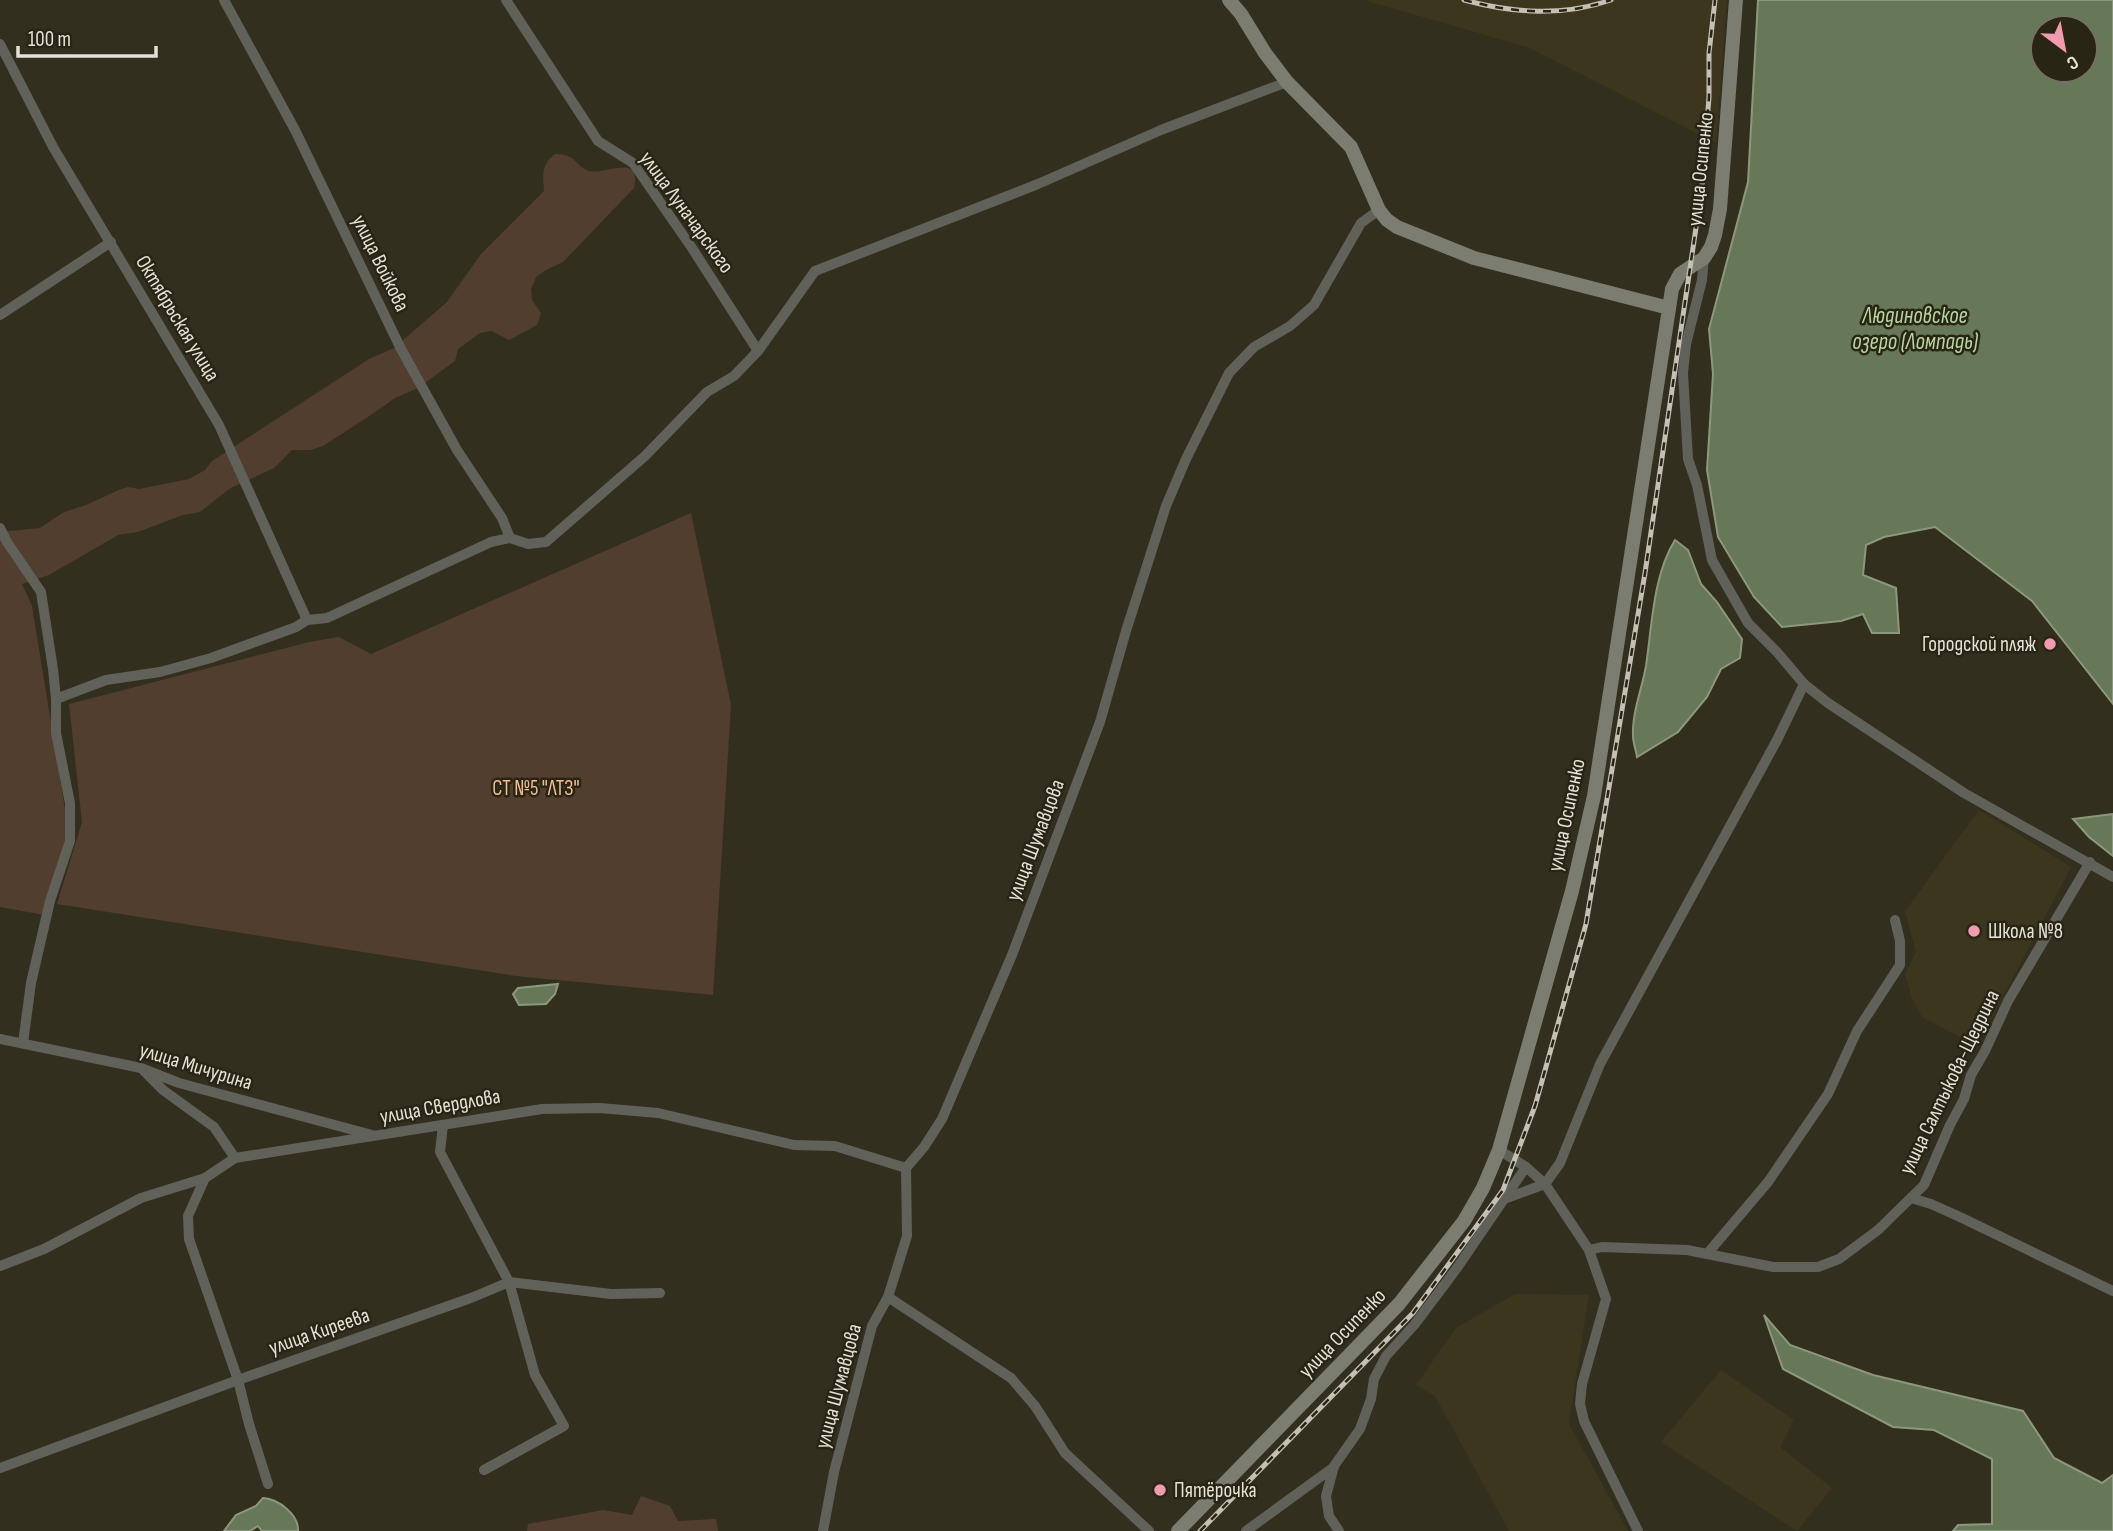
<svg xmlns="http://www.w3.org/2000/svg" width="2113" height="1531" font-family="'Sofia Sans Condensed',sans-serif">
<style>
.built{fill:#3c361e}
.green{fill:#523e2f}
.water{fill:#667857;stroke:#8c987d;stroke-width:2;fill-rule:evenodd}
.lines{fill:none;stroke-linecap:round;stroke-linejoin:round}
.street{stroke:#606159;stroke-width:10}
.secondary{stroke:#7b7d70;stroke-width:14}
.rail-casing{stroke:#c4c0b5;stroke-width:5}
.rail{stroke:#292515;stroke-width:2.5;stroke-dasharray:8;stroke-linecap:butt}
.poi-dot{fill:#f29aae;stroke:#292515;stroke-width:2.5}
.labels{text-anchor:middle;stroke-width:5;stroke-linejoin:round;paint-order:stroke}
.street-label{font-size:21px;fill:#e4e1d7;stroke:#292515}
.poi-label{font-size:21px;fill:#e4e1d7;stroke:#292515;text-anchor:start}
.park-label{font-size:21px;fill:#f2bc92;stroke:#292515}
.water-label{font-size:23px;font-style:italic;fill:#b6d69d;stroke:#292515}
</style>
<rect width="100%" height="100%" fill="#332f1e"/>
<g class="built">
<path d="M1364,0H1727L1716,143L1530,48Z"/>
<path d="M1979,810L2071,867L1977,1046L1922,1017L1911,996L1905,973L1916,952L1905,911Z"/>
<path d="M1515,1294L1589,1295L1569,1424L1628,1531H1509L1435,1396L1416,1385L1456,1328Z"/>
<path d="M1721,1370L1794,1420L1780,1447L1832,1488L1797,1531L1661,1442Z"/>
</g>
<g class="green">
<path d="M555,154C578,154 574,166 589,171C604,175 642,152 634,188L563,262L546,270L536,277L531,289L532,300L541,313L537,325L509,340L492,331L480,333L458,349L455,361L418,388L395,398L374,413L323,446L310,450H292L274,468L229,489L200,512L183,515L138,532L118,535L49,575L22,584L32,606L69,834L45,915L0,907V532L40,528L64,512L86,505L121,489L128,487L139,489L189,479L205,470L212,461L369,359L394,348L447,302L481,254L544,191C543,176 541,164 555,154Z"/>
<path d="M691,513L731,705L713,995L516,976L57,904L82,822L69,704L309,642L339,637L371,654Z"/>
<path d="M641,1496L670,1506L678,1521L716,1519L718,1531H527L528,1524L603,1510L632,1515Z"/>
</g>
<g class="water">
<path d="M1758,0H2113V704L2032,601L1935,527L1884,537L1866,545L1863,575L1896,588L1899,633H1872L1863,614L1841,621L1782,627L1754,597L1718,537L1707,470L1713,374L1709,329L1748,182ZM2043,28H2085V70H2043Z"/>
<path d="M1675,540L1688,550L1701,584L1717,602L1742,639L1740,658L1721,669L1707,697L1678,732L1637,757C1636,750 1633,743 1633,736C1632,712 1642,689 1646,666C1652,626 1653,575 1675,540Z"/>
<path d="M2113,814V856L2089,837L2073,819Z"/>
<path d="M558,984L555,994L546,1004L519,1005L513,994L518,988Z"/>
<path d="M1764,1315L1790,1345L1873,1375L2023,1411L2054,1458L2102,1483L2113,1475V1531H1953L1958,1525L1992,1524V1459L1934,1430L1893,1427L1783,1369Z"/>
<path d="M263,1498C279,1499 299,1515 298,1531H262L258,1526L250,1531H224L236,1515L256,1506Z"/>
</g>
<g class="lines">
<g class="street">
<path d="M224,0L295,130L401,349L457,450L502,518L510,538"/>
<path d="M506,0L598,141L633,163L692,248L758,351"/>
<path d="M0,44L53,147L219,425L307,620"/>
<path d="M1704,258L1702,280L1686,344L1683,373L1688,459L1697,485L1712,560L1748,623L1777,652L1804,684L1828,703L1964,793L2113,877"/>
<path d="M0,315L111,242"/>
<path d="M0,528L7,542L41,592L53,669L56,699V733L70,803V841L50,901L31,983L23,1043"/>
<path d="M56,699L106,680L160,672L211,658L296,627L307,620L327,618L491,542L510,538L528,544L546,542L645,456L707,392L734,376L758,351L815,271L1038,184L1161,130L1287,82"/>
<path d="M0,1039L141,1068L179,1083L372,1135"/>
<path d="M144,1071L163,1090L214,1127L235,1158"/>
<path d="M443,1125L440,1152L509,1282L535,1375L564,1426L484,1470"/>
<path d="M1499,1150L1526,1167L1545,1184L1589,1250L1606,1299L1582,1384L1580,1404L1584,1421L1638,1531"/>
<path d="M205,1178L188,1216L189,1239L238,1380L249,1424L268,1484"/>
<path d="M1911,1198L1931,1204L1960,1217L2113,1291"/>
<path d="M1504,1199L1545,1184L1560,1163L1600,1064L1777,740L1804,684"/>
<path d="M1589,1250L1602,1247L1687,1250L1773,1267H1818L1839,1259L1878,1230L1924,1185L1950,1125L1964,1099L1971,1075L1985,1051L2008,1001L2090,862"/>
<path d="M1707,1254L1768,1182L1828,1094L1857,1031L1900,965V941L1895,920"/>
<path d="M0,1266L44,1249L141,1198L205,1178L235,1158L542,1109L600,1108L658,1113L794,1145L835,1146L906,1168"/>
<path d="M888,1297L1011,1378L1035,1406L1065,1453L1149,1531"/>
<path d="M0,1468L238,1380L471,1298L509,1282L611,1294L660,1293"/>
<path d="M823,1531L834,1472L872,1326L888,1297L907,1236L906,1168L924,1147L942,1119L1012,955L1100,722L1126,631L1166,506L1186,459L1229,373L1254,347L1290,326L1314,305L1361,223L1379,210"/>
<path d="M1246,1531L1334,1467"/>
<path d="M1339,1531L1329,1516L1326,1496L1334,1466L1360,1429L1371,1399L1374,1379L1386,1356L1415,1324L1457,1268L1526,1167"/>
</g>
<g class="secondary">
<path d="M1229,0L1241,14L1265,53L1287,82L1351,147L1379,210L1387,220L1397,227L1474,258L1669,308"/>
<path d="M1178,1531L1399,1304L1464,1221L1483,1188L1499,1150L1572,891L1594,796L1672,289L1680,274L1704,258L1711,247L1715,235L1720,209L1736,0"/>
</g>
<defs>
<g id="rail">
<path d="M1464,0C1513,13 1562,17 1611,0"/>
<path d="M1200,1531L1413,1313L1503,1190L1535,1106L1586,924L1645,573L1702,187L1709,97V53L1715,0"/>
</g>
</defs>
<use href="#rail" class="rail-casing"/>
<use href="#rail" class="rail"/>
</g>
<g class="poi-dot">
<circle cx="2050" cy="644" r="7"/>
<circle cx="1974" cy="931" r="7"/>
<circle cx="1160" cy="1490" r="7"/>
</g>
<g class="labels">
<g class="street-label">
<text transform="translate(1700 169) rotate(-84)" y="7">улица Осипенко</text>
<text transform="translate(687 212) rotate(54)" y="7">улица Луначарского</text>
<text transform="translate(381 263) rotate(64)" y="7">улица Войкова</text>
<text transform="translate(178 318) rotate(59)" y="7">Октябрьская улица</text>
<text transform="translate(1566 815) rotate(-78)" y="7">улица Осипенко</text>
<text transform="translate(1035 840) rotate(-69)" y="7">улица Шумавцова</text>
<text transform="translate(196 1066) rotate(17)" y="7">улица Мичурина</text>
<text transform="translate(1949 1082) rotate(-64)" y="7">улица Салтыкова-Щедрина</text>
<text transform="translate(440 1106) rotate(-10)" y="7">улица Свердлова</text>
<text transform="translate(319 1331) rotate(-19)" y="7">улица Киреева</text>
<text transform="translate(1342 1333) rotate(-46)" y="7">улица Осипенко</text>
<text transform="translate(838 1386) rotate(-75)" y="7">улица Шумавцова</text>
</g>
<g class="poi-label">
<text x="2036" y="651" text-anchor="end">Городской пляж</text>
<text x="1988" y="938">Школа №8</text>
<text x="1174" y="1497">Пятёрочка</text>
</g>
<g class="park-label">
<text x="536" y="795">СТ №5 "ЛТЗ"</text>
</g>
<g class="water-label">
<text x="1915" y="323">Людиновское<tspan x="1915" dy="26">озеро (Ломпадь)</tspan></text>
</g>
</g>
<g transform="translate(2064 49) rotate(148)"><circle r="33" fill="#292515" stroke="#747063" stroke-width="2"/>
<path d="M0-5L12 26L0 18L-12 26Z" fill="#f29aae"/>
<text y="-10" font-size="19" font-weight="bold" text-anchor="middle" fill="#e4e1d7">С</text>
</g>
<path d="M18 46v10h138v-10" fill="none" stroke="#e4e1d7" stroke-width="3.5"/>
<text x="28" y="46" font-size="21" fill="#e4e1d7" stroke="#292515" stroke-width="5" paint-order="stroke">100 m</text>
</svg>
